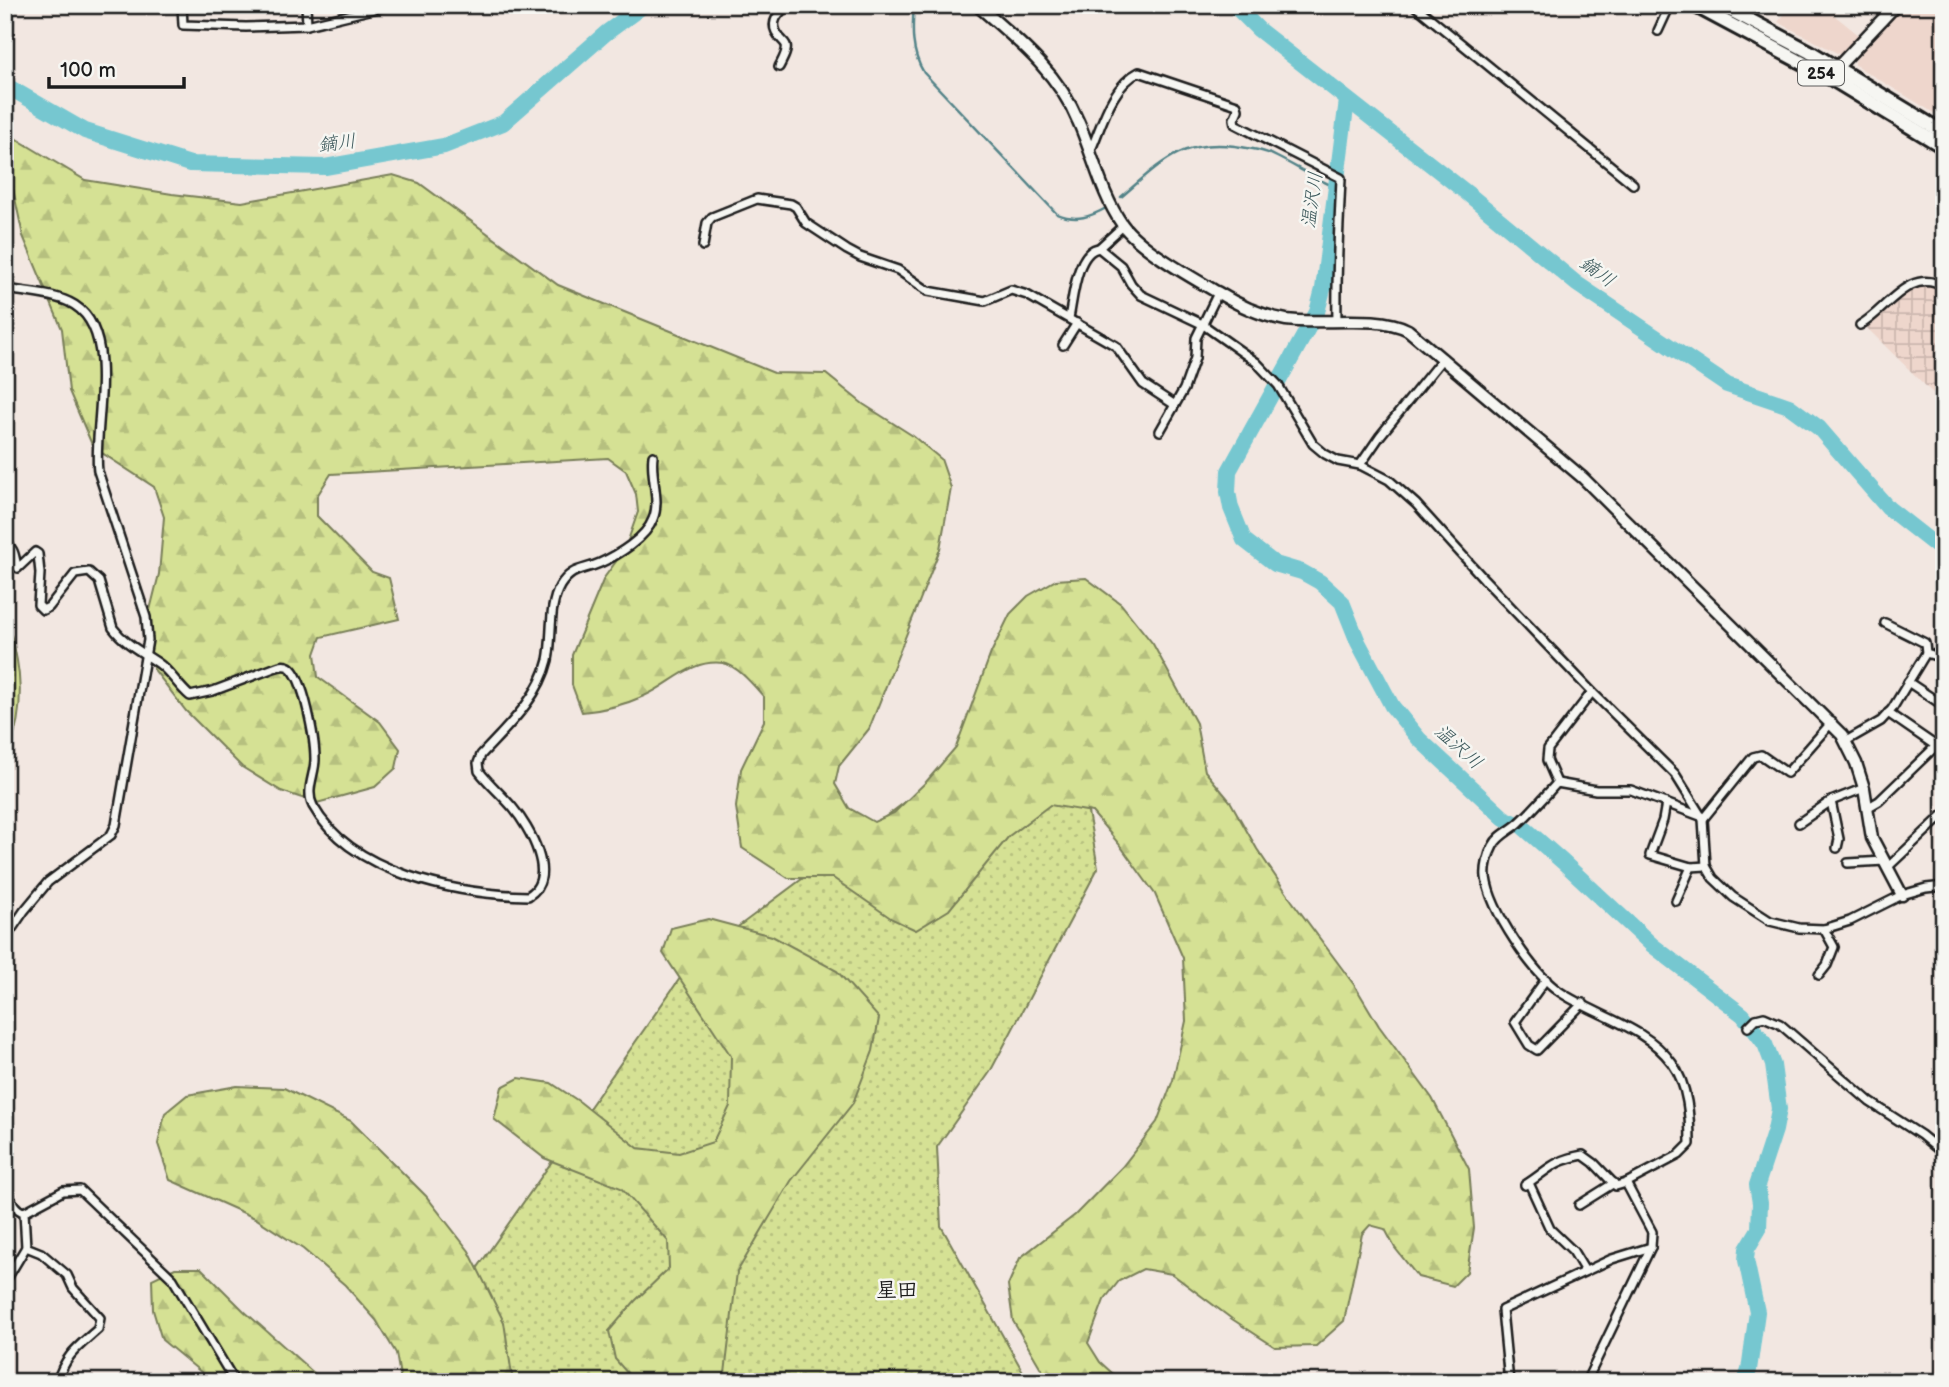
<svg xmlns="http://www.w3.org/2000/svg" width="1949" height="1387" font-family="'Balsamiq Sans','Klee One',sans-serif">
<style>
.built{fill:#eed6cc}
.industrial{fill:url(#industrial-grid)}
.grass{fill:url(#grass-dots);stroke:#787e58;stroke-width:2}
.forest{fill:url(#forest-firs);stroke:#787e58;stroke-width:2}
.lines{fill:none;stroke-linecap:round;stroke-linejoin:round}
.stream{stroke:#528388;stroke-width:2.5}
.river{stroke:#76c7d0;stroke-width:16}
.street-casing{stroke:#1c1c1c;stroke-width:12}
.secondary-casing{stroke:#1c1c1c;stroke-width:15}
.highway-casing{stroke:#1c1c1c;stroke-width:18}
.street{stroke:#f6f6f2;stroke-width:7}
.secondary{stroke:#f6f6f2;stroke-width:10}
.highway{stroke:#f6f6f2;stroke-width:12}
.labels{text-anchor:middle;stroke-width:5;stroke-linejoin:round;paint-order:stroke}
.shield{fill:#f6f6f2;stroke:#5d5d5c;stroke-width:2}
.shield-label{font-size:16px;font-weight:bold;fill:#1c1c1c}
.water-label{font-size:19px;font-style:italic;fill:#3c585b;stroke:#f6f6f2}
.quarter-label{font-size:21px;font-weight:bold;fill:#1c1c1c;stroke:#f6f6f2}
</style>
<defs>
<pattern id="industrial-grid" width="8" height="8" patternUnits="userSpaceOnUse" patternTransform="scale(1.75)"><rect width="8" height="8" fill="#eed6cc"/><path d="M0 4h8M4 0v8" fill="none" stroke="#ccb7af"/></pattern>
<pattern id="grass-dots" width="8" height="8" patternUnits="userSpaceOnUse" patternTransform="scale(1.75)"><rect width="8" height="8" fill="#d5e194"/><path d="M2 2h.1M6 6h.1" fill="none" stroke="#b6c07f" stroke-width="1.8" stroke-linecap="round"/></pattern>
<pattern id="forest-firs" width="22" height="20" patternUnits="userSpaceOnUse" patternTransform="scale(1.75)"><rect width="22" height="20" fill="#d5e194"/><path d="M5 1l3.5 6h-7zM16 11l3.5 6h-7z" fill="#b6c07f"/></pattern>
</defs>
<rect width="100%" height="100%" fill="#f2e7e1"/>
<filter id="ink" filterUnits="userSpaceOnUse"><feTurbulence type="fractalNoise" baseFrequency=".0143" numOctaves="2"/><feDisplacementMap in="SourceGraphic" scale="14" xChannelSelector="R" yChannelSelector="G"/><feConvolveMatrix kernelMatrix="1 2 1 2 8 2 1 2 1" color-interpolation-filters="sRGB"/></filter>
<g filter="url(#ink)">
<g class="built">
<path d="M1792,5H1841L1834,15L1860,36L1841,55L1778,22Z"/>
<path d="M1906,5H1936L1935,7L1944,12V119L1855,65V61L1878,31Z"/>
</g>
<path class="industrial" d="M1924,284L1944,292V404L1866,327L1909,289Z"/>
<path class="grass" d="M1065,683L1098,868L990,1072L937,1147L941,1226L1026,1377L1027,1382H466L467,1283L692,961Z"/>
<g class="forest">
<path d="M5,132L85,180L172,194L242,202L393,175L419,183L558,285L774,373L826,374L863,404L913,436L941,459L951,488L940,549L869,729L839,766L835,784L849,808L874,822L894,813L926,782L956,747L991,653L1010,614L1028,596L1056,580L1086,578L1121,604L1153,644L1196,723L1205,771L1230,801L1257,849L1292,901L1355,986L1379,1026L1432,1098L1469,1169L1474,1228L1467,1272L1453,1286L1418,1277L1395,1248L1385,1229L1370,1225L1362,1234L1344,1321L1316,1346L1275,1347L1232,1319L1172,1274L1143,1269L1119,1281L1104,1300L1088,1343L1100,1362L1122,1382H1049L1013,1321L1008,1285L1020,1258L1075,1215L1122,1167L1157,1122L1173,1080L1186,1021L1183,958L1155,894L1119,844L1092,812L1050,805L1009,836L949,910L916,930L892,919L833,878H788L742,848L736,807L741,769L764,721V697C755,687 737,665 723,663C690,659 672,684 644,696C624,705 604,710 582,712L572,685V655L604,578L625,549L638,512L636,494L626,471L608,458L331,474L317,496V516L372,572L389,578L399,619L321,637L315,654L318,677L380,722L400,749L396,768L375,787L317,803L281,791L242,767L186,711L153,668L147,622L159,574L164,517L154,487L93,447L69,391L62,329L23,236L5,151Z"/>
<path d="M5,614C18,653 26,695 14,735L5,738Z"/>
<path d="M708,919L772,936L837,971L879,1018L873,1051L853,1103L791,1181L737,1272L724,1382H635L615,1359L609,1331L635,1301L669,1268L668,1241L621,1188L544,1158L494,1119L502,1087L519,1078L551,1083L580,1102L638,1148L679,1153L713,1142L730,1106L731,1056L663,953L671,928Z"/>
<path d="M237,1086L284,1088L351,1121L426,1196L469,1251L504,1322L513,1382H401L396,1353L376,1320L345,1285L303,1249L255,1218L170,1180L158,1144L165,1113L187,1095Z"/>
<path d="M175,1268H201L244,1311L324,1382H213L162,1340L153,1310L152,1279Z"/>
</g>
<g class="lines">
<g class="stream">
<path d="M914,5C912,30 911,52 924,73L1057,214C1077,222 1090,217 1108,207"/>
<path d="M1121,197C1160,164 1180,139 1235,146C1249,148 1264,150 1277,157C1297,167 1314,178 1335,187"/>
</g>
<g class="river">
<path d="M1234,5L1259,30L1467,193L1577,284L1727,385L1789,406L1819,428L1888,508L1944,552"/>
<path d="M5,85L85,131L190,164L325,167L444,146L503,123L606,33L644,5"/>
<path d="M1347,100L1323,289L1317,312L1229,471L1228,492L1231,508L1244,540L1275,564L1302,572L1320,582L1342,602L1358,642L1392,706L1419,739L1504,818L1522,826L1563,862L1652,945L1743,1015L1765,1044L1773,1065L1779,1109L1775,1130L1757,1185L1760,1203L1759,1229L1747,1249L1746,1260L1757,1312L1749,1370L1745,1382"/>
</g>
<defs>
<g id="street">
<path d="M182,5L183,25L246,27L307,25L390,5"/>
<path d="M306,5L307,25"/>
<path d="M1414,5L1633,184"/>
<path d="M1658,31L1670,5"/>
<path d="M779,67C782,61 788,51 786,45C784,41 780,39 778,35C769,23 778,13 788,5"/>
<path d="M1090,152C1102,125 1111,86 1139,72L1237,105L1238,110L1234,119L1235,124L1341,178C1339,226 1336,274 1337,322"/>
<path d="M703,246L707,223L712,217L757,199L791,204L796,207L806,223L847,250L860,257L898,270L928,291L985,301L1011,290L1027,295L1116,346L1143,384L1175,405"/>
<path d="M1099,248L1123,226"/>
<path d="M5,289C24,292 53,294 69,302C123,327 92,427 98,471L146,617L148,640L116,825L111,835L48,882L24,911L5,939"/>
<path d="M1069,318C1073,300 1076,251 1099,248L1121,266L1131,284L1141,295L1202,324L1256,362L1278,385L1313,444L1325,454L1338,461L1360,465L1389,480L1416,504L1484,579L1592,692L1675,774L1703,819L1706,866L1713,878L1733,897L1770,921L1799,928L1824,929L1850,921L1902,895L1926,888L1944,886"/>
<path d="M1860,325C1886,311 1909,266 1944,287"/>
<path d="M1063,345L1077,323"/>
<path d="M1160,431L1184,389L1195,358L1196,338L1218,293"/>
<path d="M1360,465L1380,436L1443,358"/>
<path d="M5,544C16,548 14,559 18,568L35,552L38,554L40,573L38,605L43,610L49,607L75,574L89,572L99,581L113,628C125,644 142,652 158,663C170,671 178,686 190,696L213,691L274,668C279,666 284,664 289,667C304,676 315,741 315,759C315,775 305,790 313,806C351,874 457,894 528,896C559,878 529,827 513,808C502,795 489,784 479,771L478,763L481,755C507,727 539,698 548,660C553,636 548,607 560,586C572,567 582,571 600,563C618,555 646,538 653,519C661,500 650,476 653,456"/>
<path d="M1926,653L1936,656L1944,662"/>
<path d="M1908,682L1944,706"/>
<path d="M1888,713L1936,746"/>
<path d="M1846,741L1881,721L1892,709L1926,653L1925,643L1885,623"/>
<path d="M1557,783L1547,760L1548,749L1592,692"/>
<path d="M1831,801L1839,839L1837,848"/>
<path d="M1666,803L1663,820L1650,855L1691,867L1706,866"/>
<path d="M1867,808L1879,801L1936,746L1944,751"/>
<path d="M1703,819L1753,757L1761,755L1787,773L1832,722"/>
<path d="M1799,823L1831,801L1864,788"/>
<path d="M1848,863L1885,861"/>
<path d="M1888,867L1944,814"/>
<path d="M1676,901L1691,867"/>
<path d="M1819,975L1827,965L1834,947L1824,929"/>
<path d="M1546,979L1515,1022L1529,1045L1537,1050L1583,1003"/>
<path d="M1748,1027L1756,1019L1764,1017L1780,1024L1870,1102L1921,1135L1944,1154"/>
<path d="M1529,1183L1550,1229L1573,1251L1585,1271"/>
<path d="M1525,1185C1549,1170 1551,1161 1583,1155L1594,1163L1616,1186L1626,1183"/>
<path d="M5,1186C10,1195 12,1209 24,1212"/>
<path d="M1579,1205L1614,1183"/>
<path d="M24,1212L63,1191L80,1190L173,1279L235,1382"/>
<path d="M26,1247L41,1253L67,1275L73,1288L100,1318L98,1329C77,1348 66,1354 57,1382"/>
<path d="M5,1282L26,1247L24,1212"/>
<path d="M1509,1382L1502,1310L1612,1259L1651,1247"/>
<path d="M1586,1382L1651,1247L1652,1232L1626,1183L1679,1155L1690,1144C1690,1117 1688,1085 1672,1063C1645,1026 1596,1016 1560,992C1533,974 1490,910 1486,877C1485,868 1488,855 1493,846C1498,835 1512,830 1520,822C1533,810 1545,796 1557,783L1596,790H1631L1700,816"/>
</g>
<g id="secondary">
<path d="M977,5C1016,39 1058,72 1078,121C1093,154 1101,194 1122,224C1139,248 1191,277 1217,292C1238,305 1262,316 1286,320C1321,325 1378,314 1408,330L1583,478L1842,735L1856,763L1864,788L1872,838L1902,895"/>
<path d="M1833,72L1896,5"/>
</g>
<g id="highway">
<path d="M1694,5L1829,77L1944,147"/>
<path d="M1721,5L1810,52L1944,133"/>
</g>
</defs>
<use href="#street" class="street-casing"/>
<use href="#secondary" class="secondary-casing"/>
<use href="#highway" class="highway-casing"/>
<use href="#street" class="street"/>
<use href="#secondary" class="secondary"/>
<use href="#highway" class="highway"/>
</g>
</g>
<g class="labels">
<rect class="shield" x="1798" y="60.5" width="46" height="25" rx="5"/>
<g class="shield-label">
<text x="1821" y="79">254</text>
</g>
<g class="water-label">
<text transform="translate(337 142) rotate(-7)" y="7">鏑川</text>
<text transform="translate(1311 200) rotate(-82)" y="7">温沢川</text>
<text transform="translate(1598 271) rotate(36)" y="7">鏑川</text>
<text transform="translate(1459 746) rotate(42)" y="7">温沢川</text>
</g>
<g class="quarter-label">
<text x="897" y="1297">星田</text>
</g>
</g>
<rect width="1949" height="1387" fill="none" stroke="#f6f6f2" stroke-width="28"/>
<rect x="14" y="14" width="1921" height="1359" fill="none" stroke="#1c1c1c" stroke-width="2.5" filter="url(#ink)"/>
<path d="M49 77v10h135v-10" fill="none" stroke="#1c1c1c" stroke-width="3.5"/>
<text x="60" y="77" font-size="21" fill="#1c1c1c" stroke="#f6f6f2" stroke-width="5" paint-order="stroke">100 m</text>
</svg>
